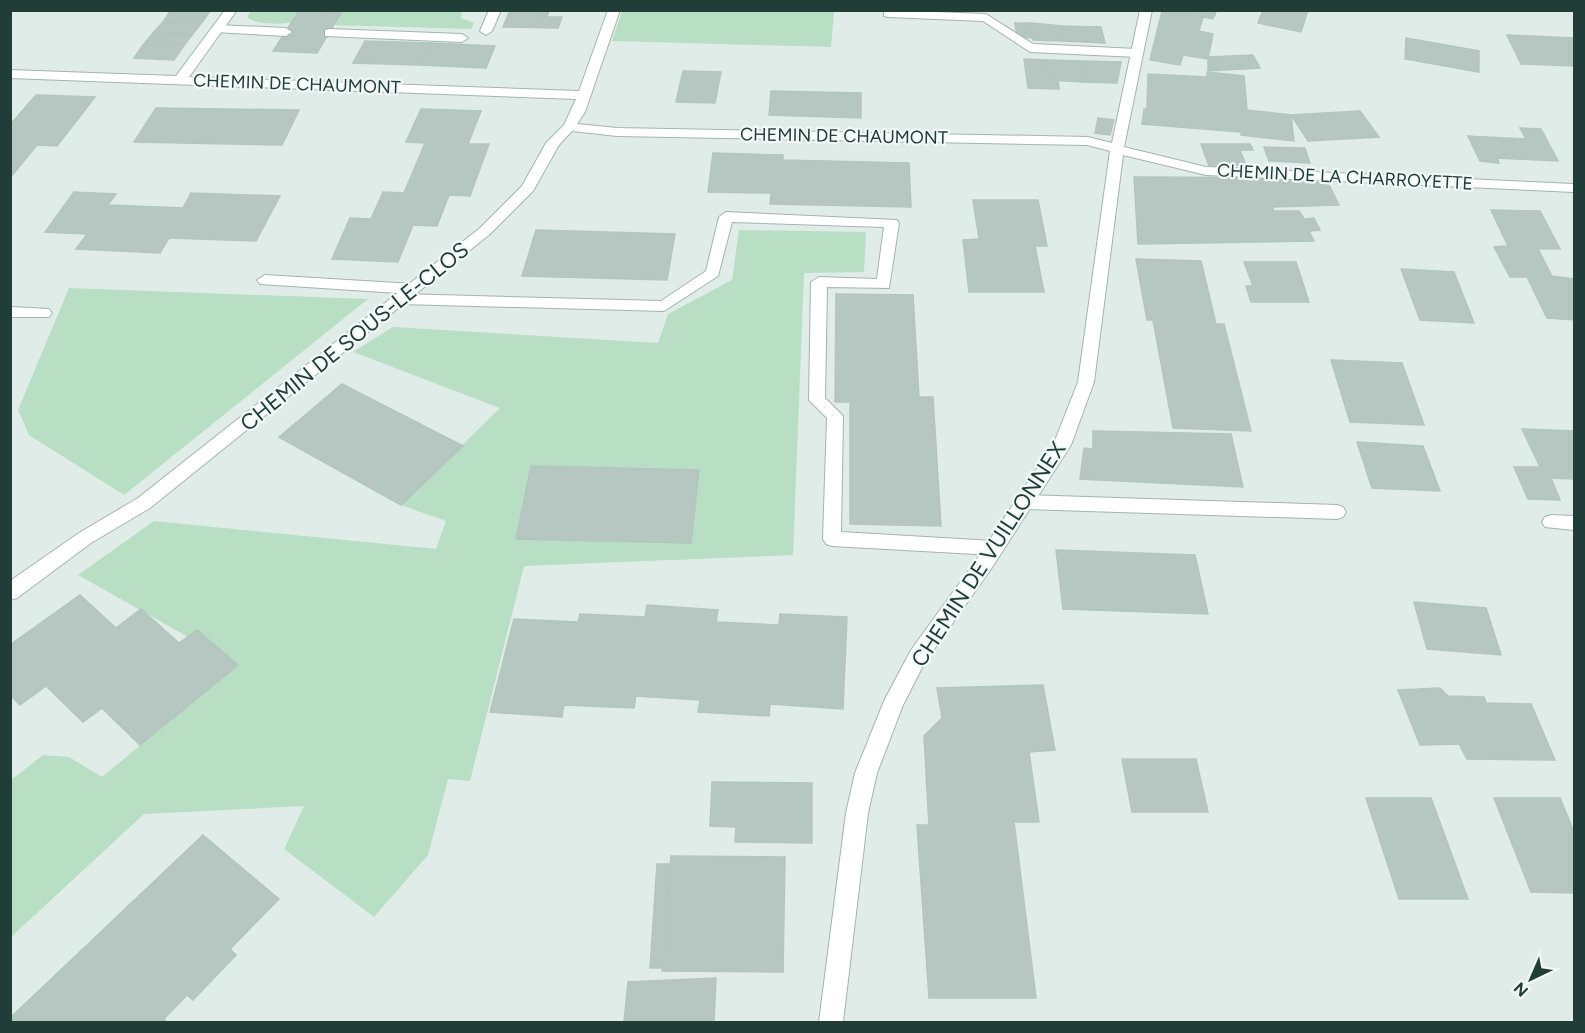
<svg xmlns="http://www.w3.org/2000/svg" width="1585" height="1033" font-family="Figtree,sans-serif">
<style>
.green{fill:#b8dec4}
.building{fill:#b5c7c0;stroke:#b2c6bf;stroke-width:1.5}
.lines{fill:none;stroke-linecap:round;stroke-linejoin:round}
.service-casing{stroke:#a3b4af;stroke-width:2}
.pedestrian-casing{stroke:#a3b4af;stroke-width:2}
.minor-casing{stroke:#a3b4af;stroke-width:2}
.service{fill:#fff;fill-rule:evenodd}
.pedestrian{fill:#fff;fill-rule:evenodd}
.minor{fill:#fff;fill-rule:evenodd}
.labels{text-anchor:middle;stroke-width:4.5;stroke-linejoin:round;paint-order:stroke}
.far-street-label{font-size:18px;fill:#203d37;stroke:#f1f8f5}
.street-label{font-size:22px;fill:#203d37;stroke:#f1f8f5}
</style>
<rect width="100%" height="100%" fill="#e0ece7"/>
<g class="green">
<path d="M251,10H462L461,18L474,23L471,29L334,25L340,13C317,18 267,32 247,17Z"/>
<path d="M622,11H834L831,47L612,41Z"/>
<path d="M739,230L866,232L864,272L804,273L793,555L524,566L470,781L448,779L428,855L374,917L284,849L304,806L144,814L11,937V780L43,755L69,757L102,777L238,665L78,575L154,521L436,549L446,521L401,505L500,408L353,352L393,327L658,343L668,314L732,280Z"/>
<path d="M69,288L368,299L124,495L29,435L18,410Z"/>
</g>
<g class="building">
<path d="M171,10H188L210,11L203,21L163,22Z"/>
<path d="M510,10H549L547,17L508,15Z"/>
<path d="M1169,10H1217L1213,19Z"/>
<path d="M1263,10H1308L1301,32L1258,23Z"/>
<path d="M299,11L341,13L317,53L273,51Z"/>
<path d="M1162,11L1203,17L1199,31L1213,34L1208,59L1183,55L1180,65L1150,60Z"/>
<path d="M508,15L547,17H562L558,28L503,27Z"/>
<path d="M179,20L203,21L192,35L153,33L163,22H178Z"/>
<path d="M1015,23H1031L1032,38L1017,37Z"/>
<path d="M1031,23L1062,26L1063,41L1033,40Z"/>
<path d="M1062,26L1101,27L1105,43L1063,41Z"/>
<path d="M153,33L192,35L185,44L143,45Z"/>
<path d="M1507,35L1574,38V66L1521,64Z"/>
<path d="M1406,38L1479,51V72L1405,59Z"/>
<path d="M365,41L430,43L420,65L353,63Z"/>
<path d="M430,43L495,46L486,68L420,65Z"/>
<path d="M161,44H185L174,60L134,58L143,45L159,46Z"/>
<path d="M1253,55L1260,68L1208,71V57Z"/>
<path d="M1024,59L1046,60L1049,80H1058L1059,89L1028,88Z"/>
<path d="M1046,60L1080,61L1084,82L1049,80Z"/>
<path d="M1080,61L1121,62L1117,83L1084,82Z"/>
<path d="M683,71L721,72L715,103L676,102Z"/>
<path d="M1207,72L1244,76L1247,110L1291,115L1294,141L1241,135V132L1142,124L1144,109H1147L1148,74L1207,77Z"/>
<path d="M771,91L861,93V118L769,115Z"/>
<path d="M36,95L95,97L57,146L37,145L10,178V125Z"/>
<path d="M156,108L299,110L282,145L134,142Z"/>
<path d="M421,109L481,111L468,144H489L470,196L449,195L437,226L413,225L398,262L332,259L350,218L371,219L383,192L404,193L425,143L406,142Z"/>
<path d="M1360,111L1379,137L1308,141L1291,115Z"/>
<path d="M1098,118L1114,120L1110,135L1095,133Z"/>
<path d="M1520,128L1541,129L1558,161L1497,158L1499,163L1480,161L1468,136L1526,139Z"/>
<path d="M1201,144H1250L1253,150H1240L1246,165L1209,166Z"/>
<path d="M1264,147L1305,148L1310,163L1269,161Z"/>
<path d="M713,153L783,155V160L909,163L911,207L770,204L771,193L708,192Z"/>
<path d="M1134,177L1293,178L1297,182L1328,183L1339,205L1272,207L1274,211H1299L1304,219L1314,218L1320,230L1309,231L1314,241L1138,244Z"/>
<path d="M74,192L116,194L108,205L183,208L191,193L280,196L256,241L169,238L160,253L76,249L87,234L45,232Z"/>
<path d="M973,200H1038L1047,246H1035L1044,292H969L963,240L979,239Z"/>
<path d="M1491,210L1540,211L1560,249H1538L1552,276L1574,279V320L1547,318L1527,277H1510L1494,247L1508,246Z"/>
<path d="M536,230L675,234L667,280L522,276Z"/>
<path d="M1136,259L1201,261L1216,324H1224L1251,431L1173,428L1153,320H1147Z"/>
<path d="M1244,262H1296L1309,302H1251L1246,286H1253Z"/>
<path d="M1401,269L1454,272L1474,323L1420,320Z"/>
<path d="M836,294L913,295L919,397H933L941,526L850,524V402H835Z"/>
<path d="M1331,360L1402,363L1424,425L1350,422Z"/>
<path d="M342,384L463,446L401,505L279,437Z"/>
<path d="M1522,429L1574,431V479L1551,478L1560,500L1528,499L1514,467H1540Z"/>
<path d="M1093,431L1231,434L1243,487L1080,479L1084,448L1093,449Z"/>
<path d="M1357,442L1423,446L1440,491L1372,488Z"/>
<path d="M531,466L699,470L691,543L516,539Z"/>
<path d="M1056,550L1195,555L1208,614L1063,609Z"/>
<path d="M80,595L116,628L141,609L179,643L197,630L238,665L140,745L102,708L83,722L46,686L20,705L10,695V645Z"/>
<path d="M1414,602L1486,608L1501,655L1427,649Z"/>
<path d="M647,605L718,610L716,622L779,625L780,614L847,617L843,709L770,704L769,716L698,712L700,700L636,696L634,708L564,705L562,717L490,712L514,619L578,622L580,614L645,617Z"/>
<path d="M1043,685L1055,750L1029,752L1039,822H1014L1036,998H929L917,825H929L924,736L942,718L937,688Z"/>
<path d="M1440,688L1448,696L1484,697L1486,703L1531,704L1555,760L1467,759L1459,744L1420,745L1398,690Z"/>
<path d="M1122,759H1196L1208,812H1132Z"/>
<path d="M712,782L812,783V843L735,842L736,827L710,826Z"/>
<path d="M1366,798H1431L1468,899H1399Z"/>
<path d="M1494,798H1560L1574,832V893L1531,892Z"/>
<path d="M203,835L279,899L230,949L236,955L193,1000L187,995L164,1019L167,1022H10V1018Z"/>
<path d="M671,856L785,857L783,972L662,971Z"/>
<path d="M657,864H671L663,968H650Z"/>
<path d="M716,978L714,1022H624L628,982Z"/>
</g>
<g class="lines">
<defs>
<g id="service">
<path d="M489,10H501L492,31L486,35L480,31Z"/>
<path d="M884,10L986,14L1033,44L1137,49L1143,53L1137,57L1030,52L983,21L888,17L884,16Z"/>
<path d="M217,25L286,28L292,32L286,36L213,32V26Z"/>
<path d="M329,29L462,34L468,38L462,42L325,36V30Z"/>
<path d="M726,212L897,220L899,223L889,288L827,287L825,398L843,416L841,532L994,541L1000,543L1003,548L1000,553L994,555L832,546L826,544L823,539L827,418L809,400L811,282L819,277L877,279L884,227L732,222L718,276L664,311L401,304L393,299L401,294L661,301L706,271L719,217Z"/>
<path d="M265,275L414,284L422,289L414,294L260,284L257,280Z"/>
</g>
<g id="pedestrian">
<path d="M10,307L49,309L52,313L49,317H10Z"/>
<path d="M1025,495L1337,505L1343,507L1346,512L1343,517L1337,519L1025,509L1019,507L1016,502L1019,497Z"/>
</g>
<g id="minor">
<path d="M225,10H237L189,77L579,91L608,10H620L585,112L577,124L617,128L1088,137L1112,143L1140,10H1152L1124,147L1206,167L1574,184V192L1206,175L1123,155L1094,382L1071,445L991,569L925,662L903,705L877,773L868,813L843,1022H819L846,813L855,773L884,701L911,650L977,559L1054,443L1078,382L1110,151L1087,145L617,136L572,131L559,145L533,191L490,234L150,508L91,543L17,598L10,600V581L79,533L138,498L480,228L522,186L546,143L564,125L576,99L10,78V70L176,76Z"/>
<path d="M1551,515L1574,516V530L1545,527L1542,522L1545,517Z"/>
</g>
</defs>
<use href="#service" class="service-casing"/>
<use href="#pedestrian" class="pedestrian-casing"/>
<use href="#minor" class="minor-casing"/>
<use href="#service" class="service"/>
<use href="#pedestrian" class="pedestrian"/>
<use href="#minor" class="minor"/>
</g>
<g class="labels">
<g class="far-street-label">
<text transform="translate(297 84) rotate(2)" y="6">CHEMIN DE CHAUMONT</text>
<text transform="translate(844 136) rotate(1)" y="6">CHEMIN DE CHAUMONT</text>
<text transform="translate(1345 177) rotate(3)" y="6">CHEMIN DE LA CHARROYETTE</text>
</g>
<g class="street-label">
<text transform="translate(354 336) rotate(-39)" y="8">CHEMIN DE SOUS-LE-CLOS</text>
<text transform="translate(988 554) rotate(-57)" y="8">CHEMIN DE VUILLONNEX</text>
</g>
</g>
<rect width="1585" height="1033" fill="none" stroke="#203d37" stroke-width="24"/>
<g transform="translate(1531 979) rotate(224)" stroke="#f1f8f5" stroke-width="4.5" paint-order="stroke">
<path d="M0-4.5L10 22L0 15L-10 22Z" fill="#203d37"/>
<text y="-9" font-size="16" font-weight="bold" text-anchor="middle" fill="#203d37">N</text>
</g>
</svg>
